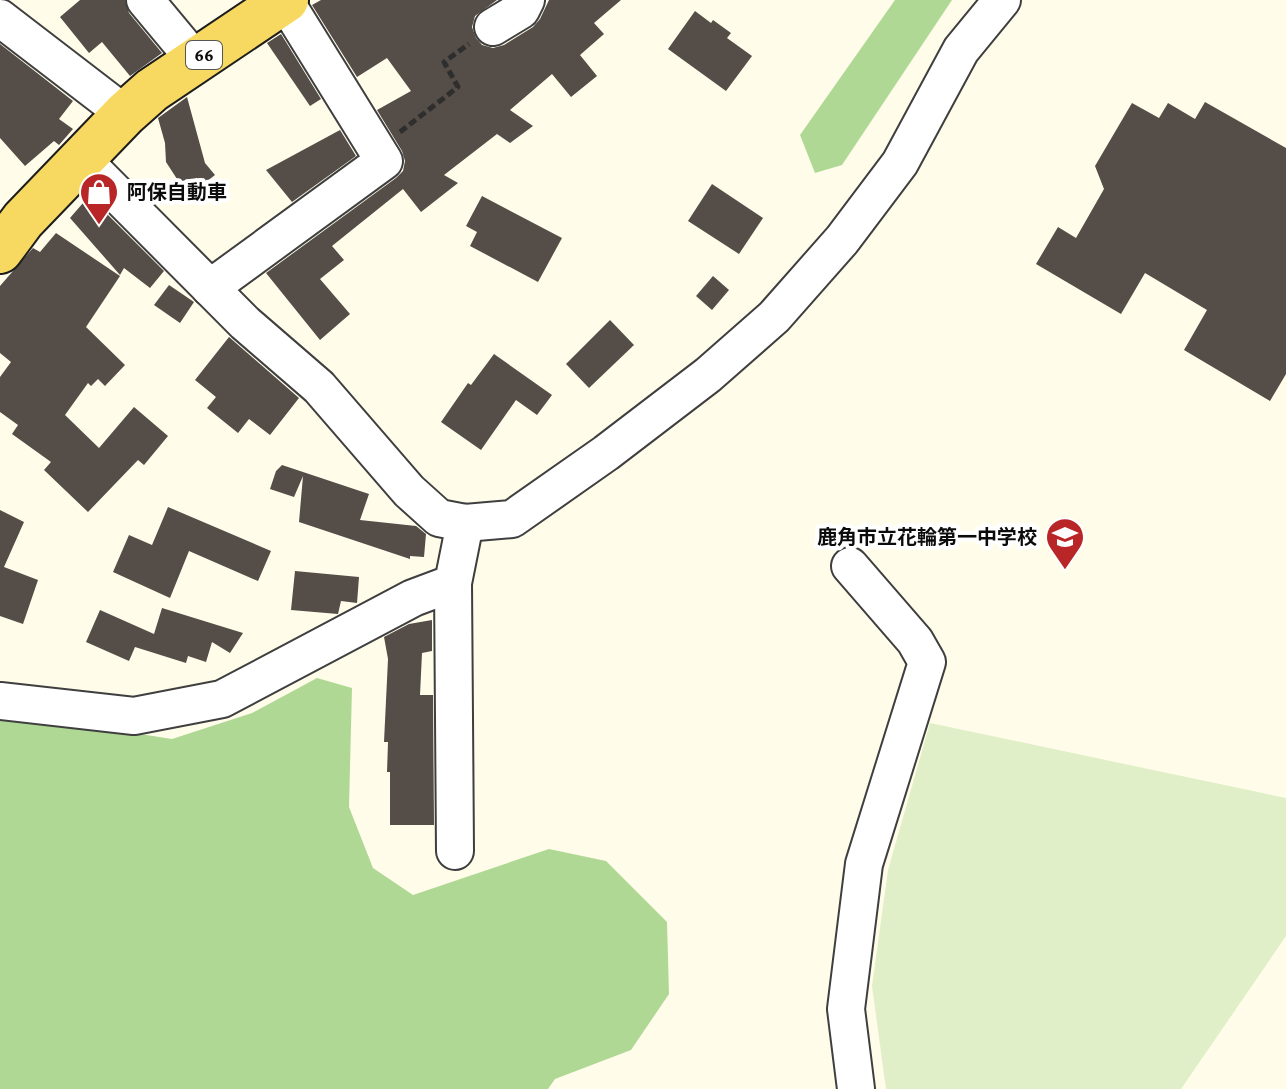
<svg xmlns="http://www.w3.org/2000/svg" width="1286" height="1089" font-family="'Crimson Pro','Noto Sans JP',serif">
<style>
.forest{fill:#b0d895}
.pitch{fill:#e0efc7}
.building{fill:#544d48}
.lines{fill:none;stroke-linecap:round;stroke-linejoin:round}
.minor-casing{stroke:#3f3f3f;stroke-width:40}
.major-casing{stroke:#1d1d1d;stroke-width:48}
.path{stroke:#2e2e2e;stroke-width:5;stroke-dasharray:8 4;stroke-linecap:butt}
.minor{stroke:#fff;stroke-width:36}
.major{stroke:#f7d962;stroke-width:44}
.labels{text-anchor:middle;stroke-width:8;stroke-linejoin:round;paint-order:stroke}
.shield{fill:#fff;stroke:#555;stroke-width:2}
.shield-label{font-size:18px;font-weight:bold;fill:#0c0c0c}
.poi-label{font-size:20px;font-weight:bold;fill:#0c0c0c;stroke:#fff;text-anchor:start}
</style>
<rect width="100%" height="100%" fill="#fffcea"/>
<g class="forest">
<path d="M895,0H952L842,165L815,173L800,135Z"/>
<path d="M317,678L352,688L349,807L373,868L413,895L549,849L606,861L667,922L669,994L631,1050L555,1079L548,1089H0V712L172,739L252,713Z"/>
</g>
<path class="pitch" d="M930,723L1286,798V936L1181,1089H886L872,986L888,870Z"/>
<g class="building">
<path d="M80,0H125L129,13L162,53L130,76L102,42L89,53L60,17Z"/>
<path d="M321,0H497L475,16L472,27L476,38L482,45L493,48L504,45L533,27L540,19L549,0H621L594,23L604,34L580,55L597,76L571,97L552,74L510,110L533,126L510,143L497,134L444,175L458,183L421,212L403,189L332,246L344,260L320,279L350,314L320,340L266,273L396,178L403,171L405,161L402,151L377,110L411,91L387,58L357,77L312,5Z"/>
<path d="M695,11L711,23L713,20L731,33L727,38L752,56L726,91L668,49Z"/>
<path d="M281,34L321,99L310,106L267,43Z"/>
<path d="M0,44L73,101L59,119L73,129L59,145L54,141L25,166L0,138Z"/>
<path d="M187,97L205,163L215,175L188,196L166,162L165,143L158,118Z"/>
<path d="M1205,102L1286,148V374L1270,401L1184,350L1207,310L1145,273L1121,314L1036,264L1058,227L1076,238L1104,189L1095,166L1132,103L1159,118L1168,103L1195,119Z"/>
<path d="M340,130L356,156L292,202L266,170Z"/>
<path d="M712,184L763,218L739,254L688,221Z"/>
<path d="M89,196L164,271L150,288L124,268L120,275L70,218Z"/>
<path d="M482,196L562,238L538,282L470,246L477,232L466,226Z"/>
<path d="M56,233L120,276L86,327L125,365L105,386L98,379L91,386L88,383L65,415L99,448L134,407L168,436L144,465L138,460L88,512L44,470L51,462L12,434L18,425L0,412V377L11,362L0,353V286L33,248L40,252Z"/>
<path d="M713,276L729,290L712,310L696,296Z"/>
<path d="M169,285L194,302L180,323L154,305Z"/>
<path d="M610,320L634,345L589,388L566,364Z"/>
<path d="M229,337L299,398L270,435L249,419L238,433L207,408L216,397L195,380Z"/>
<path d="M494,354L552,395L537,415L516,400L481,450L441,422L468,383L471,385Z"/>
<path d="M282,465L369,494L360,520L416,526L426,534L424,557L410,556V559L299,522L303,476L294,497L270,489L276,471Z"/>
<path d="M168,507L271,551L258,581L189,551L170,598L113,572L129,535L152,545Z"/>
<path d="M0,510L24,522L4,567L38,580L23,624L0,616Z"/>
<path d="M295,571L359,577L357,603L341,601L338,614L291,610Z"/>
<path d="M162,608L217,625L243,633L230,653L212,642L206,662L188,656L186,663L135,647L129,661L86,642L100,610L154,634Z"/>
<path d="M432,620V651L422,653L420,695H433L434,825H390V772H387L388,742H384L388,659L384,637L409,624Z"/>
</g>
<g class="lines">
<defs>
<g id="minor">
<path d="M145,0L195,60"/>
<path d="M0,18L125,114"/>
<path d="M493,27L521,10L526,0"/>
<path d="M82,159L245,323L319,387L409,491L439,518L465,523L512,519L606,453L708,375L774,317L842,240L900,163L961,50L1002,0"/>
<path d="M210,288L384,161L285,1"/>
<path d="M850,566L915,641L927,662L864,864L846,1009L856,1089"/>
<path d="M453,583L455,851"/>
<path d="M0,701L134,716L222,699L413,598L453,583L465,523"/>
</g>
<path id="major" d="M0,251L23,220L125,114L152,90L286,0"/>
</defs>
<use href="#minor" class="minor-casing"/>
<use href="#major" class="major-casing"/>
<path class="path" d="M400,132L458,87L444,62L469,44"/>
<use href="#minor" class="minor"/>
<use href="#major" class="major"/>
</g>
<defs>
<symbol id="shop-pin" viewBox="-11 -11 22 30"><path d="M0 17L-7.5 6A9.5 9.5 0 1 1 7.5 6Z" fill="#b92627" stroke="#fff"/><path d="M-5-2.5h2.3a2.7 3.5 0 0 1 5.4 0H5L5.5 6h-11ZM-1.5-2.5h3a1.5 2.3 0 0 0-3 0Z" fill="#fff"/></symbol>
<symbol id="school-pin" viewBox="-11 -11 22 30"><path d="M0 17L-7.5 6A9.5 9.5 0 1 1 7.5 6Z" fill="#b92627" stroke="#fff"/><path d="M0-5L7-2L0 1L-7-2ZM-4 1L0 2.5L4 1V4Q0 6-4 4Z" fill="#fff"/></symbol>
</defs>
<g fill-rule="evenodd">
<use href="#shop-pin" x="77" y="170" width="44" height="60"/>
<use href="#school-pin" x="1043" y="515" width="44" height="60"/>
</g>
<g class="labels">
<rect class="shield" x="186" y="41" width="36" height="28" rx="6"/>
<g class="shield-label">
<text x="204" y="61">66</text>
</g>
<g class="poi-label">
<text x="127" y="199">阿保自動車</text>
<text x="1037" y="544" text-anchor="end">鹿角市立花輪第一中学校</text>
</g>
</g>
</svg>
